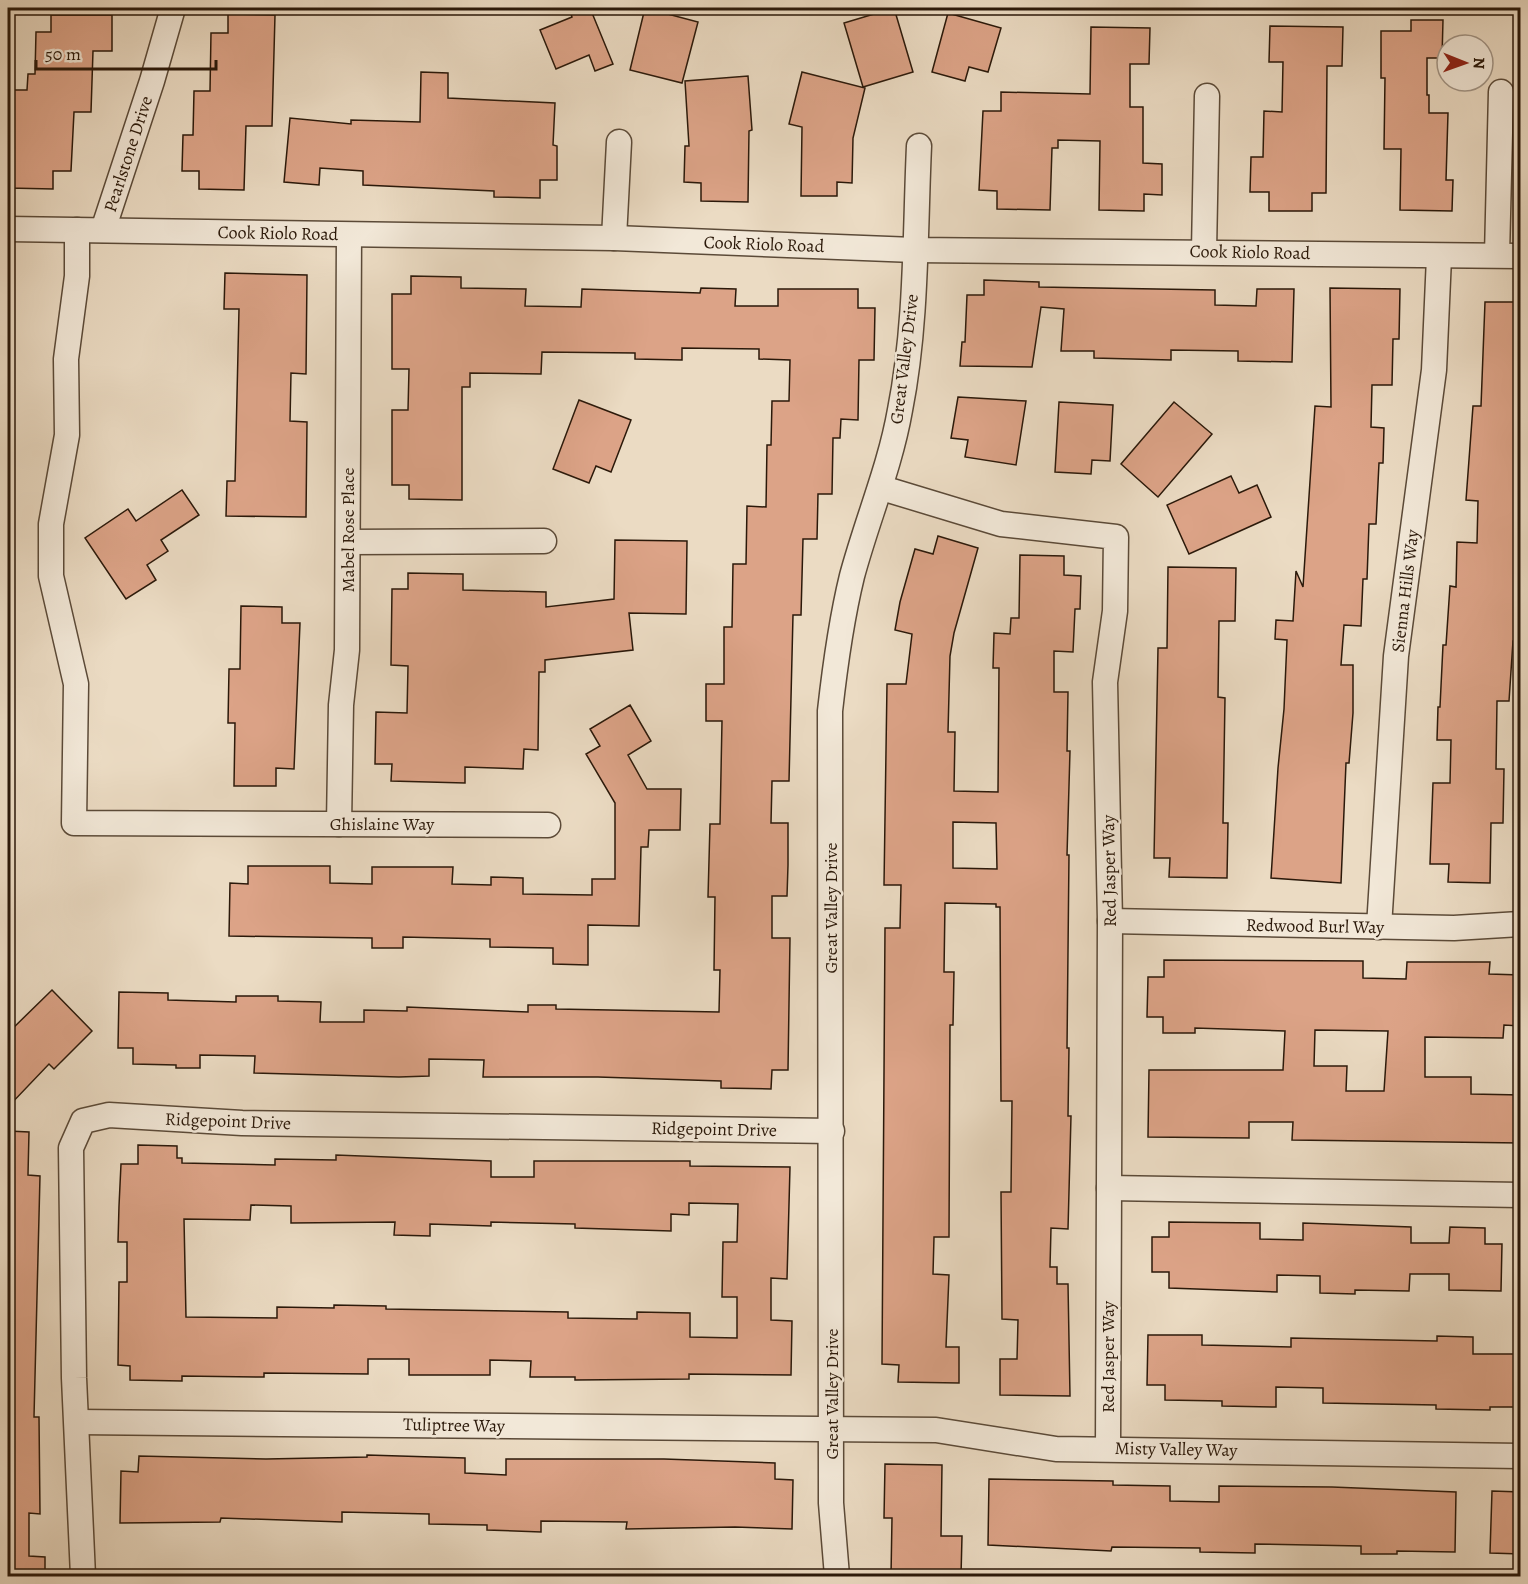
<svg xmlns="http://www.w3.org/2000/svg" width="1528" height="1584" font-family="Alegreya,serif">
<style>
.building{fill:#dca387;stroke:#2b190a;stroke-width:1.5;fill-rule:evenodd}
.lines{fill:none;stroke-linecap:round;stroke-linejoin:round}
.minor-casing{stroke:#5b4a38;stroke-width:27}
.minor{stroke:#f2e8d8;stroke-width:24}
.labels{text-anchor:middle;stroke-width:5;stroke-linejoin:round;paint-order:stroke}
.street-label{font-size:18px;fill:#2b190a;stroke:#f2e8d8}
</style>
<rect width="100%" height="100%" fill="#ebdbc3"/>
<filter id="stains"><feTurbulence type="fractalNoise" baseFrequency=".00333" numOctaves="4"/><feColorMatrix values="0 0 0 0 .2 0 0 0 0 .09 0 0 0 0 .02 0 0 0 .5 -.17"/></filter>
<radialGradient id="worn" r=".72"><stop offset=".6" stop-color="#630" stop-opacity="0"/><stop offset="1" stop-color="#630" stop-opacity=".3"/></radialGradient>
<g class="building">
<path d="M569,8H590L613,64L595,71L589,55L556,69L540,30L572,17Z"/>
<path d="M645,8L698,22L682,83L630,70Z"/>
<path d="M894,8L913,72L863,87L844,23Z"/>
<path d="M948,13L1001,28L988,72L969,67L965,81L932,72Z"/>
<path d="M228,14L275,15L272,126H246L244,190L199,189V171H182L183,135H193L194,91H210L211,33H228Z"/>
<path d="M51,15H112V51H93L91,112H74L71,171H53V189L8,188V135H12L13,90H27L28,74H35L36,32H51Z"/>
<path d="M1411,20H1443L1442,58H1427V95H1429V113H1448L1446,180H1453L1452,211L1400,210L1401,149H1384L1385,78H1381V31H1411Z"/>
<path d="M1270,26L1343,27L1342,66H1327L1326,193H1312V211H1269V192H1250L1251,157H1263L1264,111L1282,112L1283,62H1269Z"/>
<path d="M1091,27L1150,28L1149,64H1130V107H1143V163L1162,164V195L1144,194V211L1099,210L1100,141L1058,140V148H1052L1050,210L997,209V191L979,190L983,111H1001V92L1090,94Z"/>
<path d="M421,72L448,73V98L555,103L553,145L557,146V180H540V198L494,197V191L363,185V171L320,168L319,185L284,182L290,118L351,124V120L420,122Z"/>
<path d="M802,72L865,88L853,138L852,183L837,182V196H801L802,127L789,124Z"/>
<path d="M748,76L752,130L749,131L748,202L701,201V183L684,182L685,146H689L685,81Z"/>
<path d="M225,273L307,275L306,374L291,373L290,421L307,422L306,517L226,516L227,481H235L239,309H224Z"/>
<path d="M411,276L461,277V288L526,289L525,306L581,307L582,289L700,293L701,288L736,289L735,306H778V289H858V308H875L874,360H859L858,420L841,419L840,438H833L832,494H818L817,539H803L801,615H793L789,781H772L771,823H788V865L787,896H772V938H790L788,1070H772L771,1089L721,1088V1081L598,1077H483L484,1060L429,1059V1076L399,1077L254,1073L255,1056L200,1055V1068H176V1065L133,1064V1048H118L119,992L168,993V1000L236,1002V996H278V1001L321,1002L320,1022H364V1010L407,1011V1007L528,1012V1005H556V1009L719,1012L720,970H714L715,897H708L710,824H720L722,721H706V684H724V627H732L733,564H746L747,506L766,507L767,445H771L772,401H789L790,360L759,359V349L682,348V360L635,359V353L542,352L541,374L470,373V387H462V500L409,499V485H392V410H408L409,369H392V294H411Z"/>
<path d="M984,280L1039,282V287L1215,290V305L1256,306L1257,289H1294L1292,362L1238,361V351L1171,350V360L1094,358V351H1061L1064,309L1041,307L1032,367L960,366L962,342H965L967,295H984Z"/>
<path d="M1330,288L1400,289L1399,339H1393L1392,385H1372L1371,427L1384,428L1383,463H1379L1376,524H1369L1367,579H1363L1361,626L1344,625L1341,665H1353V713L1349,763H1346L1341,883L1271,878L1278,768L1284,709L1287,640L1275,639L1276,620L1293,621L1296,571L1303,587L1315,406L1331,407Z"/>
<path d="M1485,302H1521V579L1516,641H1513L1509,701H1497L1496,769H1504L1503,823H1491L1490,883L1448,882L1449,864H1430L1433,783H1450L1451,740H1437L1438,707H1440L1443,645H1446L1450,586L1456,587L1457,542L1477,543L1478,501L1466,500L1473,406H1481Z"/>
<path d="M958,397L1026,401L1016,465L965,457L968,440L951,438Z"/>
<path d="M579,400L631,420L611,472L596,466L589,483L553,469Z"/>
<path d="M1059,402L1113,405L1110,461L1092,460L1091,474L1055,472Z"/>
<path d="M1174,402L1212,434L1158,497L1121,464Z"/>
<path d="M1231,476L1239,493L1257,485L1271,517L1189,554L1167,505Z"/>
<path d="M182,490L199,515L161,540L168,551L147,565L156,580L126,599L85,538L128,509L136,521Z"/>
<path d="M938,536L978,548L954,633L950,656L948,732H955L954,791L998,792L999,668H993L994,633L1010,634L1011,618H1019L1020,555L1064,556V575L1081,576L1080,609H1075L1073,652L1054,651V692H1068L1067,751H1070L1067,855H1069L1067,1048H1069L1068,1116H1071L1068,1229L1051,1228L1050,1267H1057V1284H1068L1070,1396L1000,1395V1359H1017L1018,1320L1002,1319L1001,1192H1011L1012,1101H1001L1000,907H996V904L945,903L944,972H954L953,1025H950L949,1237H934L933,1274L949,1275L946,1347H959V1383L898,1382L899,1365L882,1364L885,928H900L901,885H884L887,684H906L912,634L895,630L900,602L915,549L933,554ZM953,822L996,823L997,869L953,868Z"/>
<path d="M615,540L687,541L686,614L629,613L633,650L545,660V672H539L538,750L524,749L523,769L465,767V783L391,781L392,764H375L376,712L407,713L408,666L391,665L392,589H408V573L463,574V590L546,592V607L614,599Z"/>
<path d="M1168,567L1236,568L1235,621H1219L1218,697L1225,698L1223,823H1228L1227,878L1169,877L1170,858H1154L1158,648H1167Z"/>
<path d="M241,606L282,607V623H300L294,769L276,768V786H234L235,723H228L229,669H240Z"/>
<path d="M630,705L651,741L628,755L647,789H681L680,830H649L648,847H641L639,926L588,925V965L553,964V948L490,947V939L403,937V948H372V938L229,936L230,883L248,884V866H330V883L372,884V867H453L452,884L491,885V877L523,878V894L592,895V879H615V803L586,754L600,746L590,729Z"/>
<path d="M1164,960L1363,961V978L1406,979L1407,962H1490L1489,974L1521,975V1026L1504,1025L1503,1038L1425,1037V1077H1471V1094L1521,1095V1143L1292,1140L1293,1122H1249V1138L1148,1137L1149,1070H1283L1285,1031L1195,1028V1033H1163V1017H1147L1148,977H1164ZM1315,1030L1388,1031L1384,1091H1346L1347,1066H1314Z"/>
<path d="M52,990L92,1031L54,1069L49,1064L8,1107V1033Z"/>
<path d="M8,1131L29,1132L28,1175L40,1176L34,1417H39L40,1514L29,1513V1556L45,1557V1576H8Z"/>
<path d="M138,1145L177,1146V1158H182V1163L275,1165V1159L336,1160V1155L491,1161V1177H534V1161H690V1166L790,1167L787,1279L771,1278V1320L792,1321L791,1375L689,1374V1379L575,1380V1377H530L531,1361L490,1360V1375H409V1359H368V1374L264,1373V1377L182,1376V1381L130,1380V1366L118,1365L119,1282H127V1242H118L119,1206L121,1164H138ZM689,1203L738,1204L737,1242H723L722,1297H737V1338L690,1337V1313L637,1312V1319L568,1318V1312L386,1309V1306L334,1305V1308L277,1307V1318L186,1317L184,1219L250,1220L251,1205L291,1206V1223L395,1222L394,1235L430,1236V1224L491,1226V1222L575,1224V1228L671,1231V1214L689,1215Z"/>
<path d="M1169,1222L1260,1223V1239L1303,1240V1223L1411,1227V1243H1449L1450,1227L1485,1228V1244H1502L1501,1291L1449,1290V1274H1410L1409,1291L1355,1290V1294L1320,1293V1276L1277,1275V1292L1169,1288V1272H1152V1237H1169Z"/>
<path d="M1148,1335H1202V1345L1291,1347V1338L1437,1341V1336L1473,1337V1354H1521V1407H1490V1410L1436,1409V1405L1323,1403V1388L1276,1387V1407L1222,1406V1401L1165,1400V1385H1147Z"/>
<path d="M367,1455L465,1458V1473L506,1475V1459H664L775,1463V1479L793,1480L792,1529L735,1527L626,1529L627,1522L541,1521V1532L487,1530V1525L429,1524V1514L342,1512V1522L221,1518L220,1522L120,1523L121,1471L138,1472L139,1456L266,1459L367,1457Z"/>
<path d="M885,1464L942,1465L941,1536H962L961,1576H891L892,1518H884Z"/>
<path d="M989,1479L1113,1481V1485L1170,1486V1501L1219,1502V1486L1332,1487L1456,1492L1455,1552L1397,1551V1554H1361V1546L1255,1544V1553L1200,1552V1548L1112,1547L1111,1551L988,1545Z"/>
<path d="M1492,1491L1521,1492V1554L1490,1553Z"/>
</g>
<g class="lines">
<defs>
<g id="minor">
<path d="M8,229L614,238L914,250L1520,256"/>
<path d="M77,230V276L66,359L67,435L51,524V576L76,684L74,823L548,825"/>
<path d="M103,230L152,81L173,8"/>
<path d="M614,238L619,142"/>
<path d="M1204,251L1207,96"/>
<path d="M1497,255L1501,92"/>
<path d="M882,488L1001,524L1116,537L1115,611L1105,682L1110,921L1108,1448"/>
<path d="M349,542L544,541"/>
<path d="M339,824L341,705L347,650L349,235"/>
<path d="M1110,921L1454,928L1520,924"/>
<path d="M1379,927L1396,656L1434,370L1439,257"/>
<path d="M1109,1188L1520,1195"/>
<path d="M77,1422L936,1430L1056,1449L1520,1456"/>
<path d="M83,1576L74,1378L71,1148L83,1121L109,1115L242,1123L832,1131"/>
<path d="M837,1576L831,1503L830,711C835,666 841,621 852,576C867,520 890,467 900,410C917,324 915,233 919,146"/>
</g>
</defs>
<use href="#minor" class="minor-casing"/>
<use href="#minor" class="minor"/>
</g>
<g class="labels">
<g class="street-label">
<text transform="translate(128 154) rotate(-72)" y="6">Pearlstone Drive</text>
<text transform="translate(278 233) rotate(1)" y="6">Cook Riolo Road</text>
<text transform="translate(764 244) rotate(2)" y="6">Cook Riolo Road</text>
<text transform="translate(1250 252) rotate(1)" y="6">Cook Riolo Road</text>
<text transform="translate(904 359) rotate(-83)" y="6">Great Valley Drive</text>
<text transform="translate(348 530) rotate(-90)" y="6">Mabel Rose Place</text>
<text transform="translate(1405 591) rotate(-83)" y="6">Sienna Hills Way</text>
<text x="382" y="830">Ghislaine Way</text>
<text transform="translate(1109 871) rotate(-91)" y="6">Red Jasper Way</text>
<text transform="translate(831 908) rotate(-90)" y="6">Great Valley Drive</text>
<text transform="translate(1315 926) rotate(1)" y="6">Redwood Burl Way</text>
<text transform="translate(228 1121) rotate(2)" y="6">Ridgepoint Drive</text>
<text transform="translate(714 1129) rotate(1)" y="6">Ridgepoint Drive</text>
<text transform="translate(1108 1357) rotate(-90)" y="6">Red Jasper Way</text>
<text transform="translate(832 1394) rotate(-90)" y="6">Great Valley Drive</text>
<text transform="translate(454 1425) rotate(1)" y="6">Tuliptree Way</text>
<text transform="translate(1176 1449) rotate(1)" y="6">Misty Valley Way</text>
</g>
</g>
<rect width="1528" height="1584" fill="none" stroke="#ebdbc3" stroke-width="30"/>
<rect x="9" y="9" width="1510" height="1566" fill="none" stroke="#2b190a" stroke-width="3"/>
<rect x="15" y="15" width="1498" height="1554" fill="none" stroke="#2b190a" stroke-width="1.5"/>
<g transform="translate(1465 63) rotate(91)"><circle r="28" fill="#f2e8d8" stroke="#a29586" stroke-width="1.5"/>
<path d="M0-4.5L10 22L0 15L-10 22Z" fill="#8f2418"/>
<text y="-9" font-size="16" font-weight="bold" text-anchor="middle" fill="#2b190a">N</text>
</g>
<path d="M36 60v9h180v-9" fill="none" stroke="#2b190a" stroke-width="3"/>
<text x="45" y="60" font-size="18" fill="#2b190a" stroke="#f2e8d8" stroke-width="4.5" paint-order="stroke">50 m</text>
<rect width="100%" height="100%" filter="url(#stains)"/>
<rect width="100%" height="100%" fill="url(#worn)"/>
</svg>
